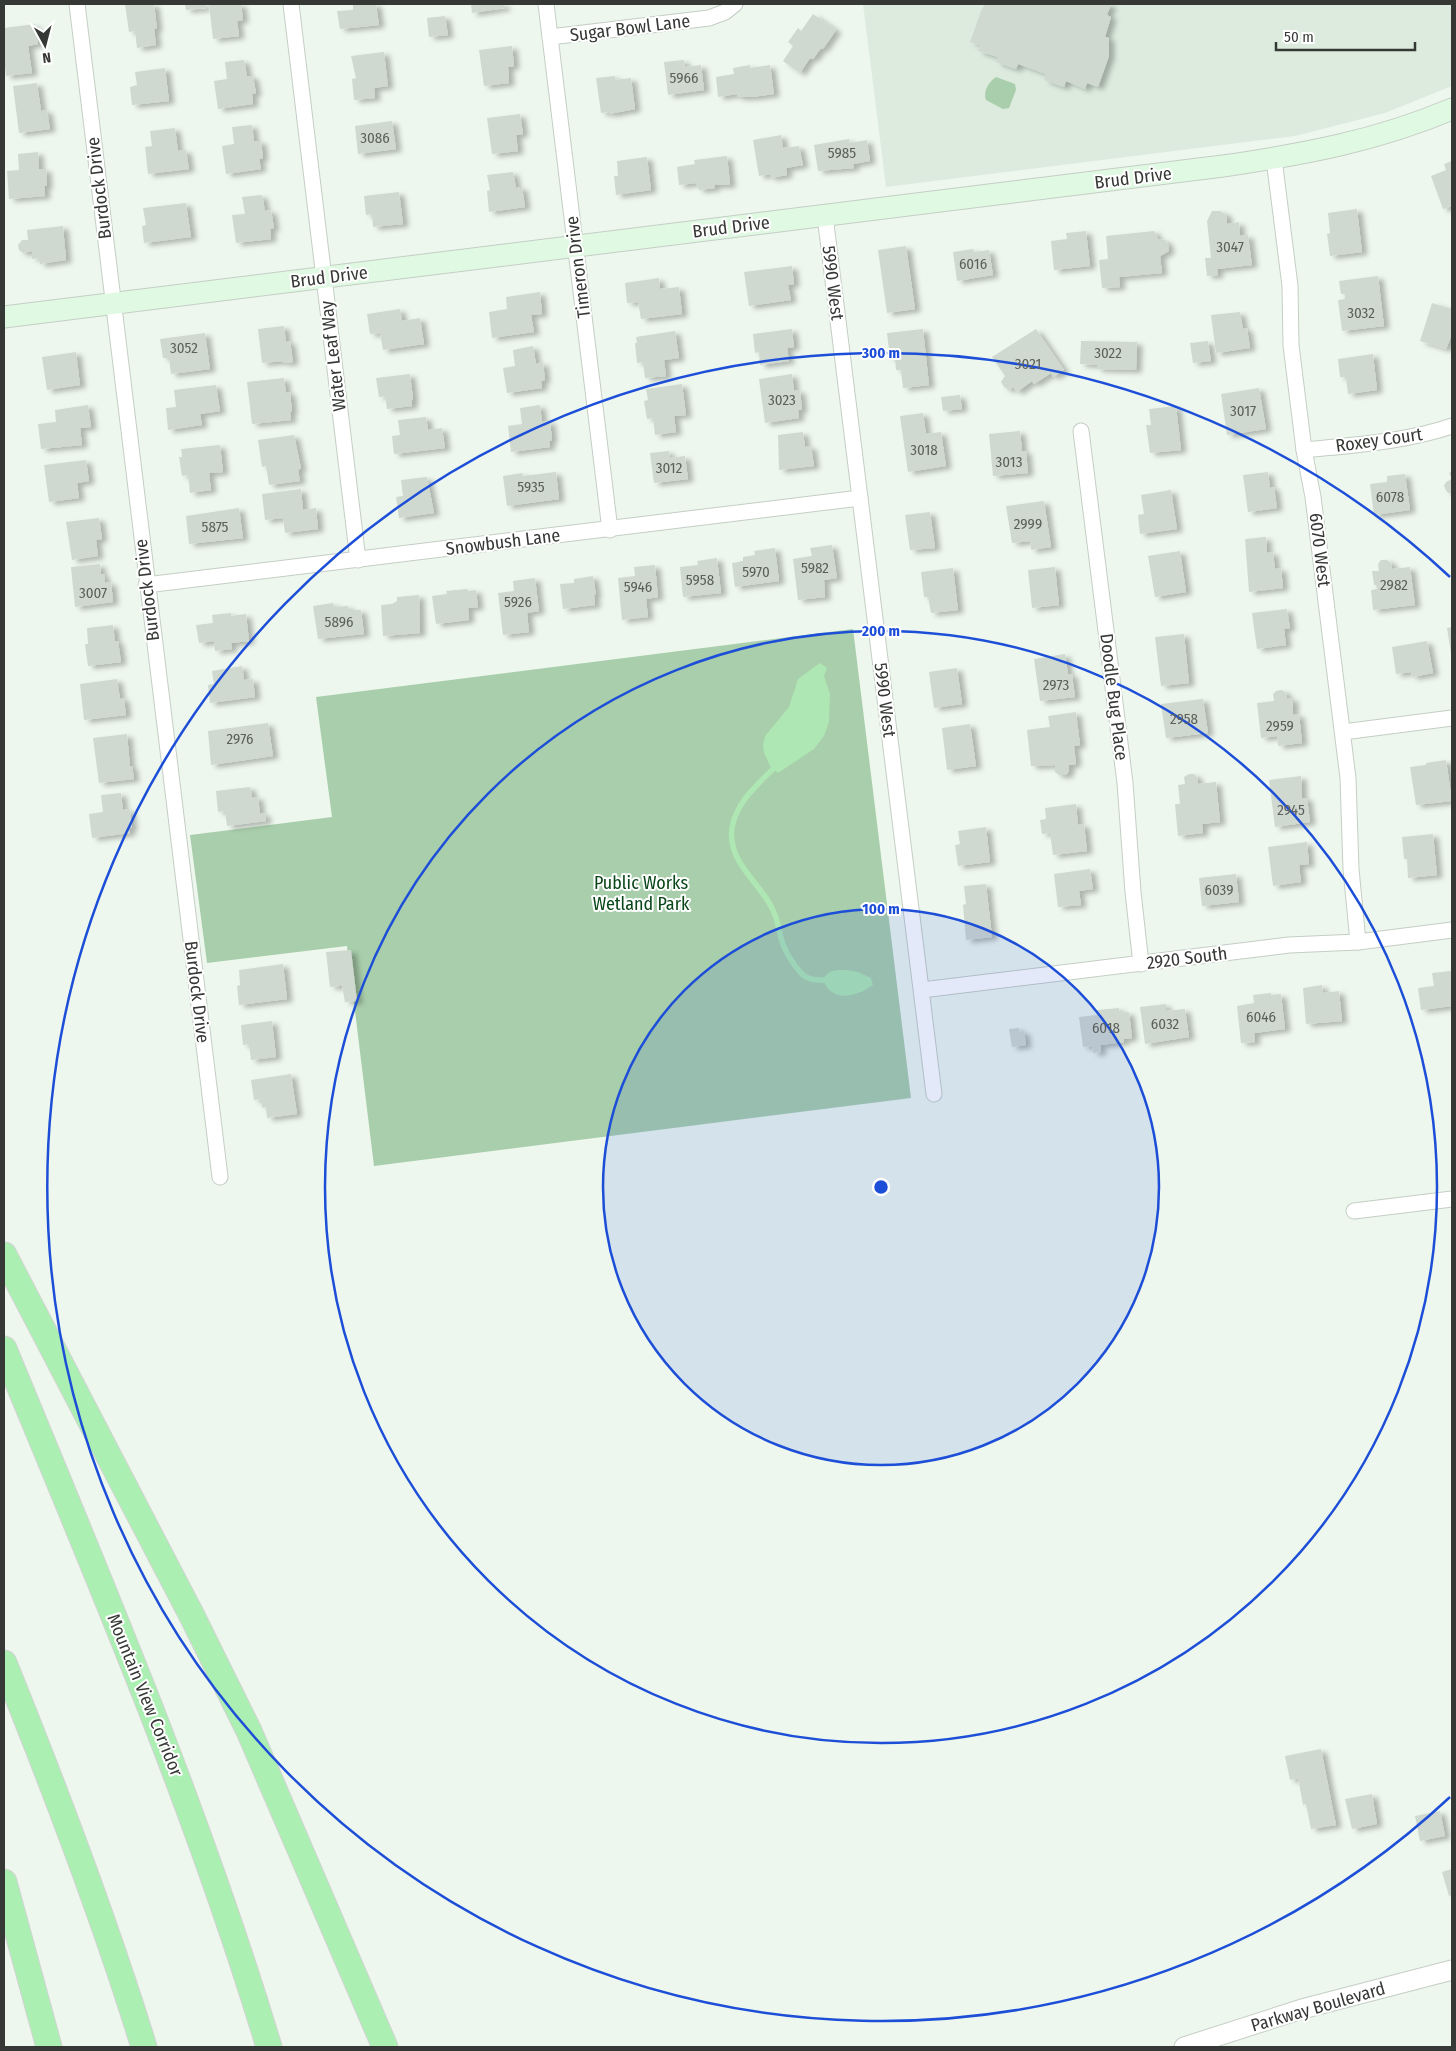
<svg xmlns="http://www.w3.org/2000/svg" width="1456" height="2051" font-family="'Fira Sans Condensed',sans-serif">
<style>
.built{fill:#dcebdd}
.green{fill:#a9ceab}
.water{fill:#aee7b3}
.lines{fill:none;stroke-linecap:round;stroke-linejoin:round}
.stream{stroke:#aee7b3;stroke-width:5.5}
.building{fill:#d0d9d0;filter:url(#shadow)}
.minor-casing{stroke:#c5cec5;stroke-width:17}
.tertiary-casing{stroke:#c5cec5;stroke-width:21}
.secondary-casing{stroke:#c5cec5;stroke-width:23}
.trunk-casing{stroke:#d3d3d3;stroke-width:27}
.minor{stroke:#fff;stroke-width:15}
.tertiary{stroke:#fff;stroke-width:19}
.secondary{stroke:#e0f9e2;stroke-width:21}
.trunk{stroke:#acefb3;stroke-width:25}
.ring{fill:none;stroke:#1d4ed8;stroke-width:2.5}
.labels{text-anchor:middle;stroke-width:4;stroke-linejoin:round;paint-order:stroke}
.number-label{font-size:15px;fill:#5c605c}
.street-label{font-size:18px;fill:#353835;stroke:#fff}
.park-label{font-size:18px;fill:#0a4718;stroke:#fff}
.centre{fill:#1d4ed8;stroke:#fff;stroke-width:2.5}
.ring-label{font-size:15px;text-anchor:middle;font-weight:bold;fill:#1d4ed8;stroke:#fff;stroke-width:4;stroke-linejoin:round;paint-order:stroke}
</style>
<defs>
<filter id="shadow"><feDropShadow dx="5.5" dy="3" stdDeviation="2.5" flood-color="#0004"/></filter>
</defs>
<rect width="100%" height="100%" fill="#edf7ee"/>
<path class="built" d="M863,4H1452V86L1385,113L1295,136L886,187Z"/>
<g class="green">
<path d="M996,77L1015,84L1016,90L1009,108L1003,109L986,100C983,91 988,83 996,77Z"/>
<path d="M853,629L911,1098L374,1166L347,946L207,963L190,835L332,817L316,697Z"/>
</g>
<g class="water">
<path d="M820,663L827,668L824,676L830,694L829,722L824,736L814,749L778,773L770,766L764,753L763,745L765,736L789,707L798,679Z"/>
<path d="M847,970L858,972L871,978L873,985C858,996 832,1004 823,980C828,969 836,970 847,970Z"/>
</g>
<g class="lines">
<path class="stream" d="M773,769C756,786 736,803 732,828C727,865 764,884 775,915C778,923 779,931 781,938C784,950 793,965 802,974C808,980 816,980 823,980"/>
</g>
<g class="building">
<path d="M125,4H154L157,29H154L156,45L137,48L135,31L129,32Z"/>
<path d="M185,4H206V8L186,10Z"/>
<path d="M209,4H241L243,20L237,21L239,36L213,39Z"/>
<path d="M353,4H376L379,25L340,29L337,11L353,10Z"/>
<path d="M471,4H504L505,8L472,13Z"/>
<path d="M985,4H1111L1107,15L1111,17L1105,37L1109,38V56L1098,87L1087,83L1085,89L1066,81L1064,87L1044,80L1046,74L1018,64L1016,69L996,62L998,57L978,51L980,45L970,42L981,11Z"/>
<path d="M813,14L836,30L823,49L821,48L813,59L810,58L800,73L783,61L793,46L788,42L798,28L801,31Z"/>
<path d="M445,16L448,35L429,37L427,18Z"/>
<path d="M35,24L38,44L28,46L32,73L6,76L4,57V28Z"/>
<path d="M512,46L514,66L508,67L509,83L484,86L479,50Z"/>
<path d="M384,52L388,86L374,88L375,98L354,100L352,79L356,78L351,56Z"/>
<path d="M244,60L247,76H253L256,93L252,94L253,104L218,109L214,81L227,79L225,62Z"/>
<path d="M684,60L685,67L701,65L704,90L668,95L664,62Z"/>
<path d="M750,65V68L770,65L774,94L752,97H737V94L718,97L716,77L734,74L733,68Z"/>
<path d="M165,68L169,101L132,105L130,87L137,85L135,72Z"/>
<path d="M615,76V80L631,78L635,109L609,114V112L601,113L596,78Z"/>
<path d="M37,83L41,111L47,110L50,129L19,133L13,86Z"/>
<path d="M520,114L523,134L516,135L518,151L492,154L487,118Z"/>
<path d="M392,121L396,149L358,154L355,126Z"/>
<path d="M252,125L254,141H261L263,158L259,159L261,169L226,174L222,146L234,144L232,127Z"/>
<path d="M175,128L178,151L186,150L189,169L148,174L145,147L152,146L150,131Z"/>
<path d="M781,135L783,148L799,146L803,165L786,168L787,175L770,178V174L759,176L753,140Z"/>
<path d="M849,139V143L867,140L870,161L853,164L854,168L818,171L814,145Z"/>
<path d="M38,152L39,169H46L47,186H44L45,196L9,199L7,171L19,170L18,154Z"/>
<path d="M727,156L730,183L729,185H714L715,188L699,190L696,183L679,185L677,167L695,164L694,160Z"/>
<path d="M647,157L651,190L616,195L614,176H618L617,161Z"/>
<path d="M1452,161V206L1443,209L1431,176L1446,170L1444,164Z"/>
<path d="M513,172L516,188L522,187L525,207L489,212L487,191L490,190L487,175Z"/>
<path d="M399,192L403,224L373,227L372,214L366,215L364,196Z"/>
<path d="M262,195L265,211L271,210L274,228L270,229L271,239L236,243L232,215L245,214L242,197Z"/>
<path d="M186,203L191,237L144,243L142,226L146,225L143,208Z"/>
<path d="M1357,209L1362,252L1330,256L1327,234L1330,233L1328,213Z"/>
<path d="M1212,211H1220L1227,215V224L1239,222L1240,236L1248,235L1252,265L1217,269L1218,275L1207,276L1205,258H1211L1207,221Z"/>
<path d="M63,226L66,260L40,264L39,258L32,259V251L23,253L19,250L18,245L22,240H28L27,230Z"/>
<path d="M1086,231L1090,266L1054,270L1051,241L1067,239L1066,233Z"/>
<path d="M1154,231L1158,239L1165,240L1168,244L1169,251L1160,256L1162,273L1119,277L1120,287L1102,288L1099,260L1108,259L1106,236Z"/>
<path d="M906,246L915,309L887,313L878,250Z"/>
<path d="M973,249L974,252L989,250L993,275L957,281L953,252Z"/>
<path d="M792,266L794,284L788,285L791,300L749,306L744,272Z"/>
<path d="M1378,276L1384,326L1342,331L1338,300L1345,299V294H1341L1339,281Z"/>
<path d="M659,278L660,289L679,287L682,314L641,319L638,302L627,303L625,283Z"/>
<path d="M540,292L542,314L531,315L534,332L492,338L489,312L507,309L506,297Z"/>
<path d="M1432,303L1452,309V334L1446,349L1420,341Z"/>
<path d="M400,309L402,321L420,318L424,344L383,350L380,333L370,334L367,314Z"/>
<path d="M1240,312L1243,329L1247,328L1250,348L1216,353L1211,315Z"/>
<path d="M284,326L286,342L290,341L293,362L283,363V361L262,363L258,329Z"/>
<path d="M792,329L794,347L787,348L789,361L760,365L759,352L755,353L753,334Z"/>
<path d="M923,329L929,385L903,388L901,370H896L895,358H890L887,333Z"/>
<path d="M1036,329L1064,370L1053,377L1051,373L1034,384L1032,381L1017,392L1013,387L1009,390L1004,387L1001,382L1005,376L992,357Z"/>
<path d="M675,331L679,358L664,360L666,376L645,378L643,362L637,363L635,343H637L636,337Z"/>
<path d="M205,333L210,369L171,374L169,358H163L160,339Z"/>
<path d="M1081,341L1137,342L1136,370L1097,369V365L1080,364Z"/>
<path d="M1208,341L1211,361L1193,363L1190,343Z"/>
<path d="M533,346L536,364L543,362L545,380L541,381L542,388L507,393L503,368L515,366L513,350Z"/>
<path d="M76,352L80,385L47,390L42,357Z"/>
<path d="M1373,354L1377,390L1348,394L1346,377H1340L1338,359Z"/>
<path d="M410,374L413,399L412,400V406L387,409L385,396L379,397L376,378Z"/>
<path d="M792,374L794,391L800,390L802,410H798L799,418L765,423L759,379Z"/>
<path d="M284,378L286,393L290,392L292,411L290,412L291,420L252,424L247,382Z"/>
<path d="M682,384L686,415L674,416L676,432L655,435L653,418L647,419L644,401L648,400L646,389Z"/>
<path d="M216,385L220,411L200,414L202,425L168,430L166,408L176,407L174,390Z"/>
<path d="M1259,388L1266,429L1227,435L1221,394Z"/>
<path d="M960,395L962,409L943,411L941,397Z"/>
<path d="M88,405L91,427L80,428L82,445L41,449L38,424L56,422L55,410Z"/>
<path d="M540,405L542,422L550,421L552,440L549,441L550,447L511,452L508,426L522,424L520,408Z"/>
<path d="M1176,406L1181,450L1150,453L1146,425H1151L1149,409Z"/>
<path d="M923,413L926,434L941,432L946,466L908,472L900,416Z"/>
<path d="M426,417L428,430L442,428L445,448L394,454L392,436L400,435L398,420Z"/>
<path d="M1020,431L1022,451H1026L1028,473L993,476L989,434Z"/>
<path d="M803,432L805,447L811,446L814,466L779,470L778,435Z"/>
<path d="M294,435L301,468L298,470L300,481L269,485L266,466L262,467L258,440Z"/>
<path d="M220,445L223,472L209,473L211,490L190,493L188,475L182,476L179,457H182L181,449Z"/>
<path d="M669,451L670,458L685,456L688,479L654,483L650,453Z"/>
<path d="M86,460L89,481L77,483L79,498L49,502L44,465Z"/>
<path d="M1452,471V494L1447,492L1444,486L1446,482L1452,479L1449,473Z"/>
<path d="M556,472L559,499L507,506L503,476L522,473L523,476Z"/>
<path d="M1268,472L1270,488L1274,487L1277,508L1248,512L1243,475Z"/>
<path d="M1405,474L1410,510L1374,515L1370,484L1387,482V476Z"/>
<path d="M427,477L434,513L399,518L396,497L403,496L401,480Z"/>
<path d="M301,489L303,510L316,508L318,529L285,533L283,518L265,520L262,494Z"/>
<path d="M1171,490L1177,529L1140,534L1138,515L1144,514L1141,495Z"/>
<path d="M1044,501L1051,547L1031,550L1030,541L1012,543L1006,506Z"/>
<path d="M239,508L243,538L189,544L186,516Z"/>
<path d="M930,512L935,548L910,550L905,515Z"/>
<path d="M99,518L102,539L96,540L98,556L72,560L66,522Z"/>
<path d="M1266,537L1267,553L1273,552L1275,569L1281,568L1283,588L1249,592L1245,539Z"/>
<path d="M832,545L837,578L824,580L825,597L798,600L793,559L812,556L810,548Z"/>
<path d="M775,548L779,581L735,587L732,563L743,561V557L755,555L754,551Z"/>
<path d="M1180,551L1186,592L1155,597L1148,556Z"/>
<path d="M717,558L721,593L683,597L680,567L698,565L697,561Z"/>
<path d="M1381,560H1387L1392,564V569L1410,567L1415,605L1373,610L1371,590L1377,589L1376,585H1374L1372,571H1379L1378,564Z"/>
<path d="M100,564L101,574H104L105,583L111,582L113,602L75,607L71,567Z"/>
<path d="M655,565L658,597L646,599L648,617L622,620L618,578L635,576L634,567Z"/>
<path d="M1055,567L1059,605L1032,608L1028,570Z"/>
<path d="M953,568L958,610L931,613L928,597H924L921,572Z"/>
<path d="M593,576L596,595L594,594L595,605L563,609L560,584L574,583V579Z"/>
<path d="M535,578L539,611L527,613L529,632L503,635L498,593L514,591L513,581Z"/>
<path d="M467,589L468,591L476,590L478,607L468,608L469,620L436,624L432,596L447,594L446,591Z"/>
<path d="M419,595L420,633L383,636L381,605L392,604L397,601V597Z"/>
<path d="M333,603L334,607L348,606L349,610H361L364,634L318,639L313,606Z"/>
<path d="M1287,609L1290,628L1284,629L1286,645L1257,649L1252,613Z"/>
<path d="M231,613V616L246,614L249,641L231,643L232,649L215,651L214,641L199,643L196,625L213,623L212,615Z"/>
<path d="M113,625L115,641H118L121,662L88,666L85,644H88L87,628Z"/>
<path d="M1452,627V653H1451L1447,628Z"/>
<path d="M1184,634L1189,683L1161,686L1155,637Z"/>
<path d="M1427,641L1433,673L1412,677L1411,672L1396,674L1392,647Z"/>
<path d="M1065,654L1068,674H1072L1075,697L1040,701L1034,659Z"/>
<path d="M242,666L244,680L253,679L255,697L210,703L208,685L214,684L212,671Z"/>
<path d="M957,668L962,704L934,708L929,672Z"/>
<path d="M117,679L120,699L124,698L126,715L84,720L80,684Z"/>
<path d="M1282,690L1286,693L1287,699L1293,698V715L1299,714L1302,743L1278,746L1277,736L1261,738L1257,703L1274,701L1273,694L1276,691Z"/>
<path d="M1203,699L1208,733L1166,738L1161,704Z"/>
<path d="M1076,712L1080,745L1074,746L1076,764L1069,765V771L1066,775H1059L1055,772V765L1031,766L1027,730L1050,727L1048,716Z"/>
<path d="M268,723L273,756L211,765L208,731Z"/>
<path d="M970,724L976,766L947,770L942,728Z"/>
<path d="M127,734L130,767L132,766L134,779L99,783L93,738Z"/>
<path d="M1446,760L1452,801L1416,805L1410,767L1426,765V763Z"/>
<path d="M1189,774H1194L1198,779V784L1216,782L1220,822L1202,824L1203,833L1178,836L1175,804H1180L1178,785L1185,784L1184,777Z"/>
<path d="M1301,776L1302,798H1307L1310,822L1275,827L1269,780Z"/>
<path d="M250,787L252,797H258L260,814L265,813L266,821L227,826L225,811L218,812L216,791Z"/>
<path d="M121,793L123,810L130,809L132,828H129L130,833L92,838L89,814L103,812L101,795Z"/>
<path d="M1076,804L1078,825L1084,824L1087,851L1053,855L1050,833L1042,834L1040,820L1046,819L1045,808Z"/>
<path d="M986,827L990,862L958,866L955,845L960,844L958,831Z"/>
<path d="M1433,834L1437,875L1408,878L1407,859H1404L1402,837Z"/>
<path d="M1307,842L1309,864L1299,865L1301,882L1273,886L1268,847Z"/>
<path d="M1090,869L1093,889L1079,891L1081,905L1058,907L1054,874Z"/>
<path d="M1236,874L1239,902L1202,906L1199,878Z"/>
<path d="M986,884L992,937L966,940L963,905L966,904L964,886Z"/>
<path d="M351,950L357,1001L345,1002L342,986L348,985L330,987L326,952Z"/>
<path d="M283,964L287,999L239,1005L237,986L240,985L239,970Z"/>
<path d="M1451,971L1452,1006L1421,1010L1418,988L1434,986L1432,973Z"/>
<path d="M1322,985L1323,993L1339,991L1342,1021L1306,1024L1303,988Z"/>
<path d="M1271,993V995L1281,994L1285,1029L1254,1033L1255,1042L1241,1043L1237,1006L1254,1003L1253,995Z"/>
<path d="M1166,1004V1011L1185,1009L1189,1037L1145,1044L1140,1007Z"/>
<path d="M1119,1008L1120,1013L1129,1012L1132,1038L1124,1039V1042L1100,1045L1101,1052L1093,1053L1092,1046L1083,1047L1079,1017L1097,1015V1010Z"/>
<path d="M272,1021L276,1057L251,1060L249,1044L243,1045L241,1025Z"/>
<path d="M1019,1028V1032L1024,1031L1026,1045L1012,1047L1009,1029Z"/>
<path d="M291,1074L297,1114L267,1118L266,1107L262,1108L261,1099L254,1100L251,1080Z"/>
<path d="M1321,1749L1336,1825L1311,1829L1306,1804L1303,1805L1298,1778L1290,1780L1285,1756Z"/>
<path d="M1372,1794L1377,1824L1352,1829L1345,1799Z"/>
<path d="M1440,1811L1445,1836L1420,1841L1415,1816Z"/>
<path d="M1452,1869V1895L1449,1896L1442,1872Z"/>
</g>
<g class="lines">
<defs>
<g id="minor">
<path d="M77,4L220,1177"/>
<path d="M291,4L358,560"/>
<path d="M546,4L610,530"/>
<path d="M550,37L709,18L725,12L735,4"/>
<path d="M1274,159L1290,286L1291,345L1304,450L1313,497L1348,778L1351,869L1358,942"/>
<path d="M825,216L934,1094"/>
<path d="M1081,431L1125,783L1133,892L1141,964"/>
<path d="M1304,450C1353,445 1405,442 1452,426"/>
<path d="M146,585L860,498"/>
<path d="M1343,732L1452,718"/>
<path d="M922,990L1289,945L1358,942L1452,930"/>
<path d="M1354,1211L1452,1199"/>
</g>
<path id="tertiary" d="M1184,2047L1302,2009L1452,1970"/>
<path id="secondary" d="M4,317L1223,166C1305,154 1376,141 1452,109"/>
<g id="trunk">
<path d="M4,1255L191,1614L249,1731L385,2047"/>
<path d="M4,1349C99,1579 197,1808 269,2047"/>
<path d="M4,1663C55,1789 104,1917 144,2047"/>
<path d="M4,1882L49,2047"/>
</g>
</defs>
<use href="#minor" class="minor-casing"/>
<use href="#tertiary" class="tertiary-casing"/>
<use href="#secondary" class="secondary-casing"/>
<use href="#trunk" class="trunk-casing"/>
<use href="#minor" class="minor"/>
<use href="#tertiary" class="tertiary"/>
<use href="#secondary" class="secondary"/>
<use href="#trunk" class="trunk"/>
</g>
<circle cx="881" cy="1187" r="278" fill="#1d4ed8" fill-opacity=".12"/>
<g class="ring">
<circle cx="881" cy="1187" r="278"/>
<circle cx="881" cy="1187" r="556"/>
<path d="M1450 1797A834 834 0 1 1 1450 577"/>
</g>
<g class="labels">
<g class="number-label">
<text x="684" y="83">5966</text>
<text x="375" y="143">3086</text>
<text x="842" y="158">5985</text>
<text x="1230" y="252">3047</text>
<text x="973" y="269">6016</text>
<text x="1361" y="318">3032</text>
<text x="184" y="353">3052</text>
<text x="1108" y="358">3022</text>
<text x="1028" y="369">3021</text>
<text x="782" y="405">3023</text>
<text x="1243" y="416">3017</text>
<text x="924" y="455">3018</text>
<text x="1009" y="467">3013</text>
<text x="669" y="473">3012</text>
<text x="531" y="492">5935</text>
<text x="1390" y="502">6078</text>
<text x="1028" y="529">2999</text>
<text x="215" y="532">5875</text>
<text x="815" y="573">5982</text>
<text x="756" y="577">5970</text>
<text x="700" y="585">5958</text>
<text x="1394" y="590">2982</text>
<text x="638" y="592">5946</text>
<text x="93" y="598">3007</text>
<text x="518" y="607">5926</text>
<text x="339" y="627">5896</text>
<text x="1056" y="690">2973</text>
<text x="1184" y="724">2958</text>
<text x="1280" y="731">2959</text>
<text x="240" y="744">2976</text>
<text x="1291" y="815">2945</text>
<text x="1219" y="895">6039</text>
<text x="1261" y="1022">6046</text>
<text x="1165" y="1029">6032</text>
<text x="1106" y="1033">6018</text>
</g>
<g class="street-label">
<text transform="translate(630 28) rotate(-7)" y="6">Sugar Bowl Lane</text>
<text transform="translate(1133 178) rotate(-7)" y="6">Brud Drive</text>
<text transform="translate(99 188) rotate(-97)" y="6">Burdock Drive</text>
<text transform="translate(731 227) rotate(-7)" y="6">Brud Drive</text>
<text transform="translate(578 267) rotate(-97)" y="6">Timeron Drive</text>
<text transform="translate(329 277) rotate(-7)" y="6">Brud Drive</text>
<text transform="translate(833 283) rotate(83)" y="6">5990 West</text>
<text transform="translate(333 356) rotate(-97)" y="6">Water Leaf Way</text>
<text transform="translate(1379 440) rotate(-8)" y="6">Roxey Court</text>
<text transform="translate(503 542) rotate(-7)" y="6">Snowbush Lane</text>
<text transform="translate(1320 550) rotate(83)" y="6">6070 West</text>
<text transform="translate(147 590) rotate(-97)" y="6">Burdock Drive</text>
<text transform="translate(1114 697) rotate(83)" y="6">Doodle Bug Place</text>
<text transform="translate(885 700) rotate(83)" y="6">5990 West</text>
<text transform="translate(1187 958) rotate(-7)" y="6">2920 South</text>
<text transform="translate(197 992) rotate(83)" y="6">Burdock Drive</text>
<text transform="translate(145 1695) rotate(68)" y="6">Mountain View Corridor</text>
<text transform="translate(1318 2007) rotate(-16)" y="6">Parkway Boulevard</text>
</g>
<g class="park-label">
<text x="641" y="889">Public Works<tspan x="641" dy="21">Wetland Park</tspan></text>
</g>
</g>
<circle cx="881" cy="1187" r="8" class="centre"/>
<g class="ring-label">
<text x="881" y="358">300 m</text>
<text x="881" y="636">200 m</text>
<text x="881" y="914">100 m</text>
</g>
<rect width="1456" height="2051" fill="none" stroke="#353835" stroke-width="10"/>
<g transform="translate(45 45) rotate(173)" stroke="#ffffff" stroke-width="4" paint-order="stroke">
<path d="M0-4L9 19L0 12L-9 19Z" fill="#353835"/>
<text y="-8" font-size="14" font-weight="bold" text-anchor="middle" fill="#353835">N</text>
</g>
<path d="M1276 42v8h139v-8" fill="none" stroke="#353835" stroke-width="2.5"/>
<text x="1284" y="42" font-size="15" fill="#353835" stroke="#ffffff" stroke-width="4" paint-order="stroke">50 m</text>
</svg>
